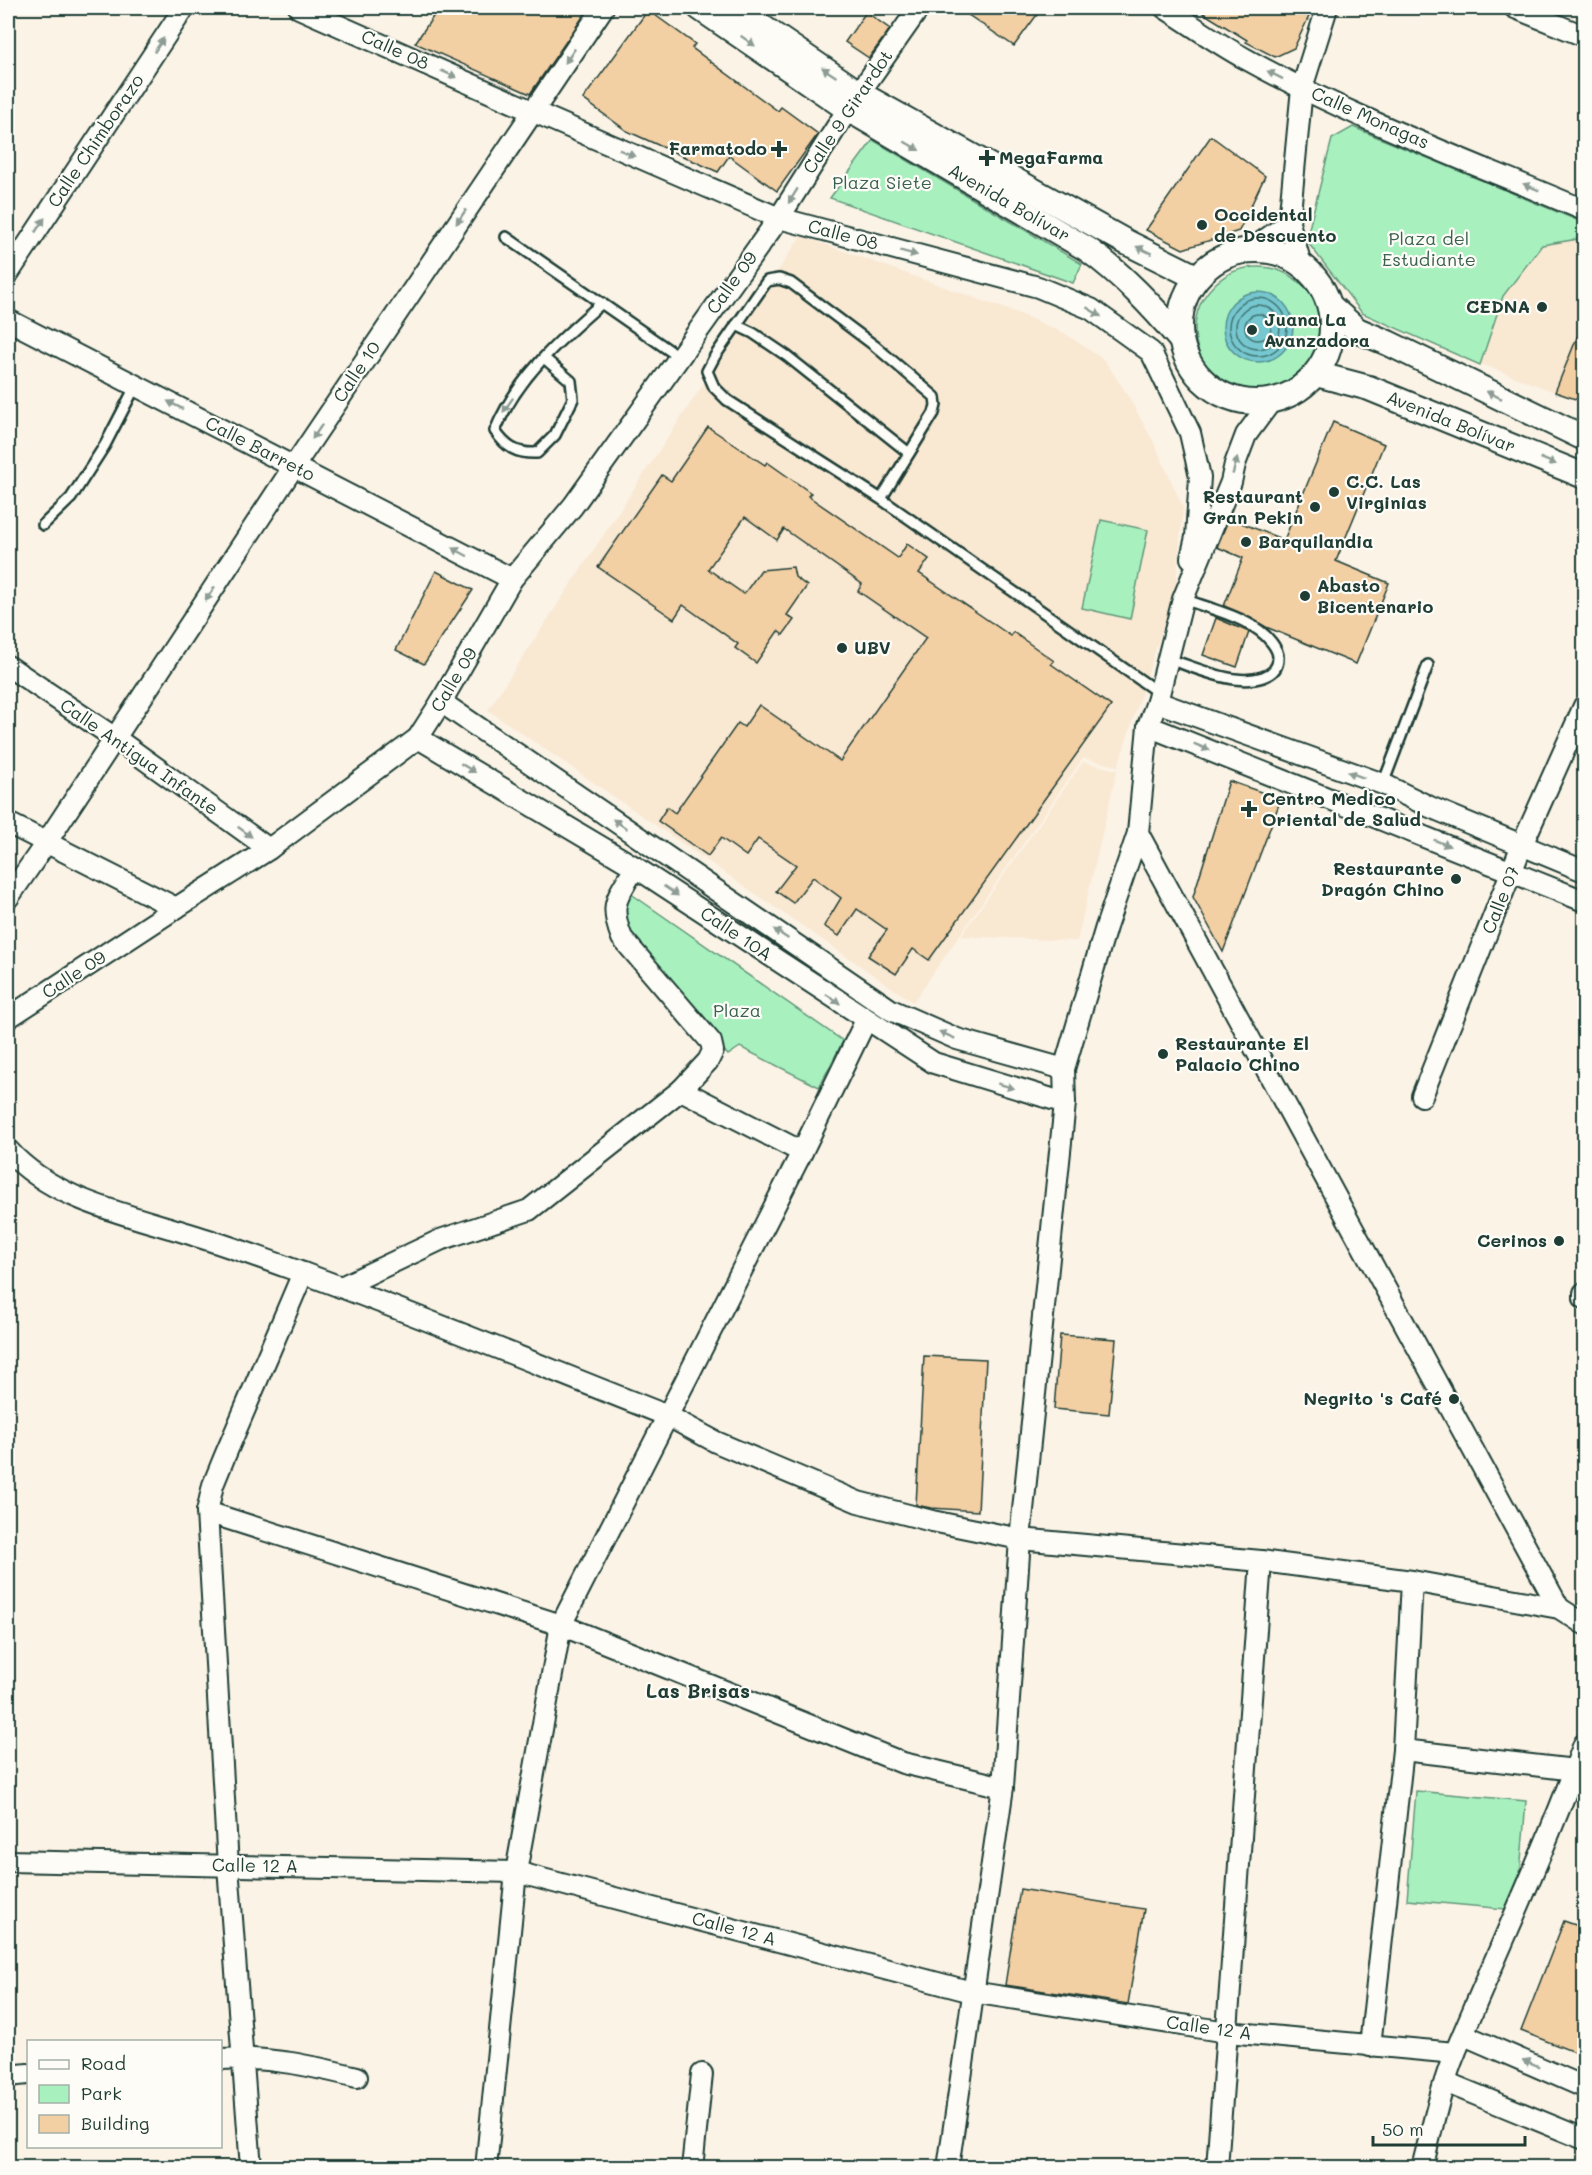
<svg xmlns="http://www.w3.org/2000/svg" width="1592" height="2175" font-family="Mali,sans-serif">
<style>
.built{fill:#f9e8d2}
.green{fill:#a8f1bf;stroke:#64977a;stroke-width:1.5}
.water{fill:#76c7cf;stroke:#539091;stroke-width:1.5}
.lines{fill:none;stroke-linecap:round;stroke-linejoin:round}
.shore{stroke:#427472;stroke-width:1.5}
.building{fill:#f3cfa4;stroke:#1f3d34;stroke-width:1.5}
.service-casing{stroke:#1f3d34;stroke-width:14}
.minor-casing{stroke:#1f3d34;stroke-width:24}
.tertiary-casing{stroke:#1f3d34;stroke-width:28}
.service{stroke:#fdfcf7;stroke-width:9}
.minor{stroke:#fdfcf7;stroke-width:20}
.tertiary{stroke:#fdfcf7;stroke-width:24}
.oneway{fill:#8e9c96}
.poi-dot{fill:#1f3d34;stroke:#fdfcf7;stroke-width:2}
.labels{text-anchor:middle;stroke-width:4.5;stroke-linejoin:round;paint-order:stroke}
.street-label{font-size:18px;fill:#1f3d34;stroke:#fdfcf7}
.poi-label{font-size:18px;font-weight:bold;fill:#1f3d34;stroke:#fdfcf7;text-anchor:start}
.park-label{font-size:18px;fill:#3a6150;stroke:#fdfcf7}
.neighbourhood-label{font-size:20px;font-weight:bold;fill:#1f3d34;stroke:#fdfcf7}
</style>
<rect width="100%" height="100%" fill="#fbf3e6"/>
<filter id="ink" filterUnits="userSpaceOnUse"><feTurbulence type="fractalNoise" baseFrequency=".0167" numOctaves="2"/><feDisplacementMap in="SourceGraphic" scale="12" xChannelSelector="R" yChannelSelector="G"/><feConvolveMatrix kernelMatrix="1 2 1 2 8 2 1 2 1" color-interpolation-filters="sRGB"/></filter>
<g filter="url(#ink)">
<g class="built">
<path d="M801,236L1017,313L1064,333L1104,360L1127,394L1154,443L1183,507L1176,586L1118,766L1083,758L913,1002L488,710Z"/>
<path d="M1584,238V318L1555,392L1481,364L1503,296L1542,245Z"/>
<path d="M1083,762L1117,770L1077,941L961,936Z"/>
</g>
<g class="green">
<path d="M1353,127L1584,223V238L1542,245L1503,296L1480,365L1362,313L1306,240L1332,139Z"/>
<path d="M873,140L1082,264L1073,283L830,198Z"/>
<circle cx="1258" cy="330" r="63"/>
<path d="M1101,520L1148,530L1130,619L1082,608Z"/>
<path d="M627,891L843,1041L819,1087L740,1047L728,1055L627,939L623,920Z"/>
<path d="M1416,1791L1526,1801L1517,1910L1407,1900Z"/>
</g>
<circle class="water" cx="1258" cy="327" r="35"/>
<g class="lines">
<g class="shore">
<circle cx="1258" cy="327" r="29"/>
<circle cx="1258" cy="327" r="22"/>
<circle cx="1258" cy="327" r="13"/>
</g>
</g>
<g class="building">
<path d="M439,8H589L530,94L415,43Z"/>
<path d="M958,8H1042L1014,46Z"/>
<path d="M1195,8H1313L1294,48L1275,57L1246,42L1247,40Z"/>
<path d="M648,10L695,44L692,48L778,111L781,107L818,134L777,191L729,156L718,172L627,131L583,99Z"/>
<path d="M866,12L890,29L869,58L845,42Z"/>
<path d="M1211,136L1265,176L1239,231L1183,249L1146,230Z"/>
<path d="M1584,320V402L1555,392Z"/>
<path d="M1333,422L1384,444L1336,561L1389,583L1356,664L1266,627L1245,615L1224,606L1243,558L1217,547L1229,518L1284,540Z"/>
<path d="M708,427L765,465L767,462L811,493L808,496L898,558L907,544L929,559L919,573L1011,636L1013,632L1054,661L1051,664L1111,706L929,960L913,949L896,974L868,956L887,930L857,909L839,936L824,926L841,898L813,877L793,903L776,891L796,865L758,839L746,856L721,838L708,856L658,821L667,807L675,813L738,723L744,727L759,705L840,761L926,638L858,591L862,584L784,529L777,540L745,517L708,569L744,594L761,570L793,567L795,577L807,586L787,615L794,620L783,635L778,631L756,663L735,648L738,644L683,605L674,619L598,567L662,475L671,481Z"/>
<path d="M436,571L473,590L424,664L396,650Z"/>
<path d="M1216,618L1249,632L1237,667L1203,655Z"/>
<path d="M1229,781L1281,799L1223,952L1193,897Z"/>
<path d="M1060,1335L1116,1339L1109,1414L1054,1409Z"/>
<path d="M924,1356L986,1359L978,1511L931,1508L916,1505Z"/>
<path d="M1020,1889L1144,1909L1128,2004L1005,1985Z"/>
<path d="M1564,1921L1584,1928V2056L1521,2031Z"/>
</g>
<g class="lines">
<defs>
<g id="service">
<path d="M506,237L679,357"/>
<path d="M736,325L753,333L787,356L909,453"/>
<path d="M544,358L571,381L573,399L555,435L537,453C516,454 506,447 495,431C516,379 560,339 602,303"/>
<path d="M881,499L934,413L936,405L935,397L875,346L791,283L779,279L767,281L715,356L707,371L714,387L727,400L881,499L1159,693"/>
<path d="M43,525L71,498L105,445L136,385"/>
<path d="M1168,659C1188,665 1215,677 1235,679C1251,681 1279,679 1278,657C1278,648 1267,636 1260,631C1238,615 1208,608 1183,599"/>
<path d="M1383,784L1428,665"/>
</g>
<g id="minor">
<path d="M299,8L532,111L779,218L1038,287L1091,309L1151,352L1190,433L1200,477L1196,537L1191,558"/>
<path d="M1165,8C1192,25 1218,44 1246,59C1354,119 1471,162 1584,210"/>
<path d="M1515,8L1584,36"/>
<path d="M1252,249L1289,223"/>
<path d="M1301,264L1289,223L1302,88L1327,8"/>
<path d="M8,274L184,8"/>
<path d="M8,320L512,579"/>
<path d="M8,666L115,738L269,849"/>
<path d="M441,702L891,1010L957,1039L1064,1069"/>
<path d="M1157,702L1383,784L1430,807L1584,871"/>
<path d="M1148,726L1584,901"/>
<path d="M418,738L635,867L934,1063L1065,1103"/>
<path d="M8,823L176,908"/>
<path d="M1138,833L1559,1608"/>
<path d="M8,898L46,843L294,466L603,8"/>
<path d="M8,1018L176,908L269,849L418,738L441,702L512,579L573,506L779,218L848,109L919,8"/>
<path d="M681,1090L802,1152"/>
<path d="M1422,1096L1522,845L1584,706"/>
<path d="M8,1150C54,1202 132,1215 196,1236C232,1247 267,1260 303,1273C426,1318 546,1368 668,1416L716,1442L858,1502L932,1521L1020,1539L1261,1561L1412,1581L1559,1608L1584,1624"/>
<path d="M341,1287L440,1240L529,1210L681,1090L708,1061L713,1051L711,1042L622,938C608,903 618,897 635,867"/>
<path d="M1584,1293V1298"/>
<path d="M207,1512L561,1625L903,1763L1003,1787"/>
<path d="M1403,1750L1575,1770"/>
<path d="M8,1861L516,1872L972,1992L1227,2032L1455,2053"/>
<path d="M1464,2035L1584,2087"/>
<path d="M1370,2046L1403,1750L1412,1581"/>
<path d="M220,2059C267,2056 312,2066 357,2077"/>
<path d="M8,2076L28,2074"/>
<path d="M1445,2082L1584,2139"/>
<path d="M251,2168L228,1866L207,1512L213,1485L224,1458L303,1273"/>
<path d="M486,2168L516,1872L561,1625L802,1152L866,1020"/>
<path d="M692,2168L702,2074"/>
<path d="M948,2168L1003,1787L1020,1539L1065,1103L1064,1069L1106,927L1138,833L1148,726L1157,702L1183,599L1231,482L1235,464L1246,435L1272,400"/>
<path d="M1217,2168L1261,1561"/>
<path d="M1422,2168C1432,2129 1440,2090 1455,2053C1498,1950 1546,1849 1584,1744"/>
</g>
<g id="tertiary">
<path d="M700,8L848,109L1087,249C1123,275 1152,306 1181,340"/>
<path d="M734,8L860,94L1126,242L1196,277"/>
<circle cx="1256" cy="326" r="76"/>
<path d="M1331,307L1357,330L1388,343L1584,438"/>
<path d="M1316,374L1369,388L1584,476"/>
</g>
</defs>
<use href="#service" class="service-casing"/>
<use href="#minor" class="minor-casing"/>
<use href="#tertiary" class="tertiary-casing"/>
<use href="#service" class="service"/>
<use href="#minor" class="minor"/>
<use href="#tertiary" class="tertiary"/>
</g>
<defs><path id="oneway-solid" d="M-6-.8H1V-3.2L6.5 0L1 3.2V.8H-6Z" transform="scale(1.5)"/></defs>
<g class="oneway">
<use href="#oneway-solid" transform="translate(748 41) rotate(35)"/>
<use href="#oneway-solid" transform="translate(159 45) rotate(-56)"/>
<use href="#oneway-solid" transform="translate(570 56) rotate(124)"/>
<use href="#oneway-solid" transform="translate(829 72) rotate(-146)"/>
<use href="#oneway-solid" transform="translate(449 74) rotate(24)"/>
<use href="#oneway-solid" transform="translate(1275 75) rotate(-153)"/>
<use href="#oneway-solid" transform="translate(912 146) rotate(30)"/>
<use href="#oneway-solid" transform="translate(627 153) rotate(23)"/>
<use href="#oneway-solid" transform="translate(1531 187) rotate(-157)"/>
<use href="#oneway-solid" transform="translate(793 196) rotate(122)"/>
<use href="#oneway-solid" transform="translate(461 217) rotate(124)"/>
<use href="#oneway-solid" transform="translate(40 225) rotate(-56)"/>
<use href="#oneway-solid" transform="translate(1144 250) rotate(-155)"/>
<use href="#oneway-solid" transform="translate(909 253) rotate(15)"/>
<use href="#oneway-solid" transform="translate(1094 312) rotate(32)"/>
<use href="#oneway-solid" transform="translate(1494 395) rotate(-154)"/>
<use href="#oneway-solid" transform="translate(175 405) rotate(-153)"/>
<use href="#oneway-solid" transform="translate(508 405) rotate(125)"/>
<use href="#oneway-solid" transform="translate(317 432) rotate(124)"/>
<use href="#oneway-solid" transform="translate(1548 461) rotate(22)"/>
<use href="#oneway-solid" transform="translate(1235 466) rotate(-74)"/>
<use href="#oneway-solid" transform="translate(460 552) rotate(-152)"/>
<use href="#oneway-solid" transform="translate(210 594) rotate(123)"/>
<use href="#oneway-solid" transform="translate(1202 747) rotate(22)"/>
<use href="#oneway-solid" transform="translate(468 768) rotate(31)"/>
<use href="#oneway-solid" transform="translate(1356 775) rotate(-160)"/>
<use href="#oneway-solid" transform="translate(620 824) rotate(-146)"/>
<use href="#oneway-solid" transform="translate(245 832) rotate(36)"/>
<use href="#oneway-solid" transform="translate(1442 843) rotate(22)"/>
<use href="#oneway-solid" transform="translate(671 891) rotate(34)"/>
<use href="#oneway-solid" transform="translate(781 934) rotate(-146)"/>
<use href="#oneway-solid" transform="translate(833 999) rotate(34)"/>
<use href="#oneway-solid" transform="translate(947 1035) rotate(-156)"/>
<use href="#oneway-solid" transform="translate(1006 1086) rotate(16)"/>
<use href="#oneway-solid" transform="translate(1531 2063) rotate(-157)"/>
</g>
</g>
<g class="poi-dot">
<path d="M776 140h6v6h6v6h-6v6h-6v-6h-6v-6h6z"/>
<path d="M984 149h6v6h6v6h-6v6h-6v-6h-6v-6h6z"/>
<circle cx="1202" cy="225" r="6"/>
<circle cx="1542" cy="307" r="6"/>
<circle cx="1252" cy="330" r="6"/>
<circle cx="1334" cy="492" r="6"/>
<circle cx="1315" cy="507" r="6"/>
<circle cx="1246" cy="542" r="6"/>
<circle cx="1305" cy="596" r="6"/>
<circle cx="842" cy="648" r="6"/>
<path d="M1246 800h6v6h6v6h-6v6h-6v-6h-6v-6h6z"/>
<circle cx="1456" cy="879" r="6"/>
<circle cx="1163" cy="1054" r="6"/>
<circle cx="1559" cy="1241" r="6"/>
<circle cx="1454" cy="1399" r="6"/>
</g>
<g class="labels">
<g class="street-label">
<text transform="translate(395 50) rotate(24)" y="6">Calle 08</text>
<text transform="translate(848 112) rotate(-56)" y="6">Calle 9 Girardot</text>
<text transform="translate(1370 118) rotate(24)" y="6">Calle Monagas</text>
<text transform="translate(96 141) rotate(-56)" y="6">Calle Chimborazo</text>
<text transform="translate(1009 203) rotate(30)" y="6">Avenida Bolívar</text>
<text transform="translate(843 235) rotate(15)" y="6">Calle 08</text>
<text transform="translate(732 283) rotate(-54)" y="6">Calle 09</text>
<text transform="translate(357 372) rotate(-56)" y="6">Calle 10</text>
<text transform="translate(1451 422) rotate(22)" y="6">Avenida Bolívar</text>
<text transform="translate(260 449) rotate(27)" y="6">Calle Barreto</text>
<text transform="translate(454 680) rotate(-59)" y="6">Calle 09</text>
<text transform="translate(139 757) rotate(35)" y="6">Calle Antigua Infante</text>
<text transform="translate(1501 900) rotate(-68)" y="6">Calle 07</text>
<text transform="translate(736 934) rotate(34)" y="6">Calle 10A</text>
<text transform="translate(74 975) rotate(-33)" y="6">Calle 09</text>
<text transform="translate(255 1866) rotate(1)" y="6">Calle 12 A</text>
<text transform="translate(734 1929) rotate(15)" y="6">Calle 12 A</text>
<text transform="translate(1209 2028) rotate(8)" y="6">Calle 12 A</text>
</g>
<g class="poi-label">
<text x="767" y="155" text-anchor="end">Farmatodo</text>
<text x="999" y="164">MegaFarma</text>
<text x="1214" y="221">Occidental<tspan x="1214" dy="21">de Descuento</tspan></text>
<text x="1530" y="313" text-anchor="end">CEDNA</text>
<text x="1264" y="326">Juana La<tspan x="1264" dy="21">Avanzadora</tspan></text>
<text x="1346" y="488">C.C. Las<tspan x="1346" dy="21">Virginias</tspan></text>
<text x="1303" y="503" text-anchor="end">Restaurant<tspan x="1303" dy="21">Gran Pekin</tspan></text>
<text x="1258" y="548">Barquilandia</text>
<text x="1317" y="592">Abasto<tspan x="1317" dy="21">Bicentenario</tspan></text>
<text x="854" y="654">UBV</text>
<text x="1262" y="805">Centro Medico<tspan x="1262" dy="21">Oriental de Salud</tspan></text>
<text x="1444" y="875" text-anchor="end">Restaurante<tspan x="1444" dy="21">Dragón Chino</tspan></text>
<text x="1175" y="1050">Restaurante El<tspan x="1175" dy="21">Palacio Chino</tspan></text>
<text x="1547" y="1247" text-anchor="end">Cerinos</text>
<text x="1442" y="1405" text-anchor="end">Negrito 's Café</text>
</g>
<g class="park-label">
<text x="882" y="189">Plaza Siete</text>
<text x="1429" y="245">Plaza del<tspan x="1429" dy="21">Estudiante</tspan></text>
<text x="737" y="1017">Plaza</text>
</g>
<g class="neighbourhood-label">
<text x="698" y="1698">Las Brisas</text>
</g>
</g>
<rect width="1592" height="2175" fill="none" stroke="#fdfcf7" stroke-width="30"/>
<rect x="15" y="15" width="1562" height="2145" fill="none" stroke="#1f3d34" stroke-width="2" filter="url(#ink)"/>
<rect x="27" y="2040" width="195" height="108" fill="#fdfcf7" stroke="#a4b0a9" stroke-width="1.5"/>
<rect x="39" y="2060" width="30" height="9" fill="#fdfcf7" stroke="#a4b0a9" stroke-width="1.5"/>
<text x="81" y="2070" font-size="18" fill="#1f3d34">Road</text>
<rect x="39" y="2085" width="30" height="18" fill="#a8f1bf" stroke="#a4b0a9" stroke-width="1.5"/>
<text x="81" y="2100" font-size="18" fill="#1f3d34">Park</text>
<rect x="39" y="2115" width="30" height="18" fill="#f3cfa4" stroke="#a4b0a9" stroke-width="1.5"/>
<text x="81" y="2130" font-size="18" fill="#1f3d34">Building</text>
<path d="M1373 2136v9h152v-9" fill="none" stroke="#1f3d34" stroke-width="3"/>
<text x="1382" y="2136" font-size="18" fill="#1f3d34" stroke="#fdfcf7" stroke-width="4.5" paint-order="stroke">50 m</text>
</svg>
